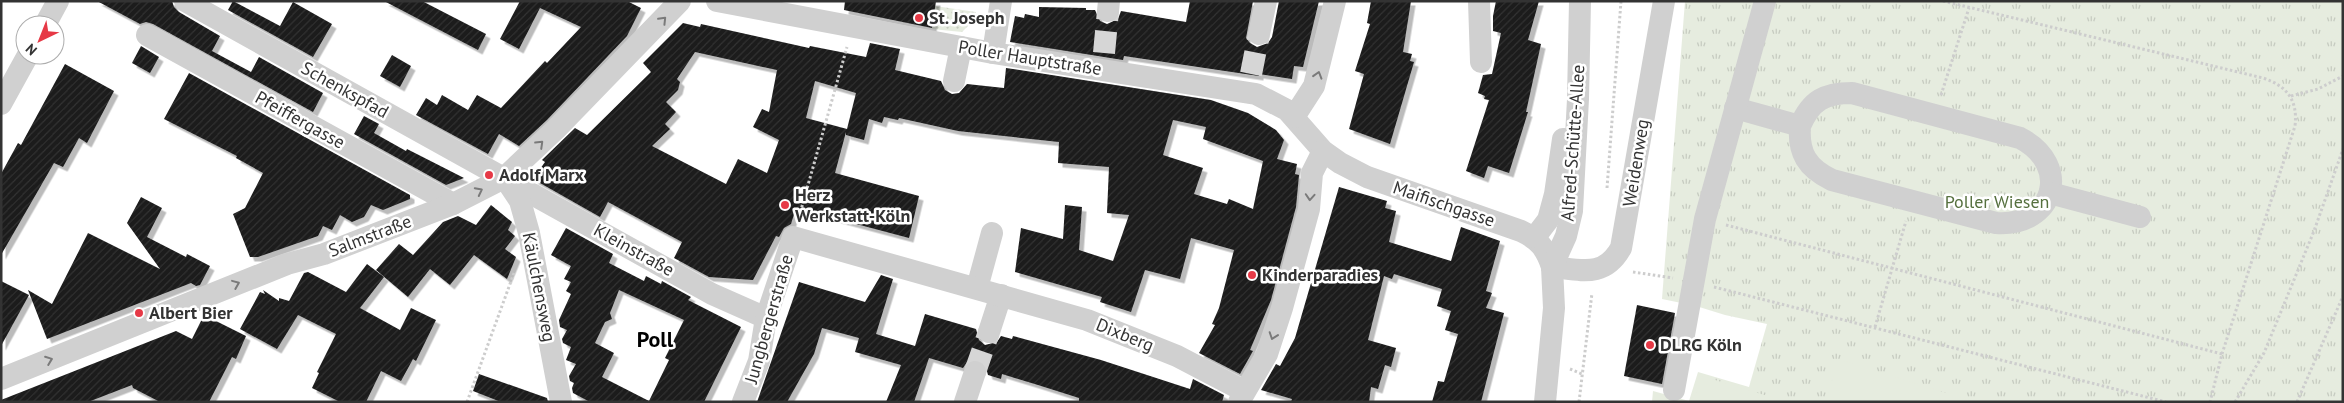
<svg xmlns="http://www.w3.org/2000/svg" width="2344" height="403" font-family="'PT Sans',sans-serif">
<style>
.grass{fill:url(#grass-dots)}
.park{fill:url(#park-tufts)}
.pitch{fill:#e6ecdf}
.building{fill:url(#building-hatch);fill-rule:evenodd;filter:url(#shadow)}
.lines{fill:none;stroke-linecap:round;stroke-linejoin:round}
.minor-tunnel{stroke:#d6d6d6;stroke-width:22;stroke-dasharray:22 11;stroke-linecap:butt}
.path{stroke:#cdcdcd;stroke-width:3;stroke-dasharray:2.5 2.5;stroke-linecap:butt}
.minor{stroke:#d0d0d0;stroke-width:22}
.oneway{stroke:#7a7a7a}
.poi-dot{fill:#e63946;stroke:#fff;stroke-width:2}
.labels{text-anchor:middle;stroke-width:5;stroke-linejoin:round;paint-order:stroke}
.poi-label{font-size:18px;font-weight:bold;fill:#333;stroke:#fff;text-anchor:start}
.street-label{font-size:18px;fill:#333;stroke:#fff}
.park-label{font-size:18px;fill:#56703f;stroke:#fff}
.district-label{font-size:22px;font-weight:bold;fill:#000;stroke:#fff}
</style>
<defs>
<pattern id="grass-dots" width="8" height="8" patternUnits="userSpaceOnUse" patternTransform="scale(1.25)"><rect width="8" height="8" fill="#e6ecdf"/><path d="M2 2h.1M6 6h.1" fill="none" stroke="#c6cbc0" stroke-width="1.8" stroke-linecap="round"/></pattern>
<pattern id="park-tufts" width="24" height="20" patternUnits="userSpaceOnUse" patternTransform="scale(1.25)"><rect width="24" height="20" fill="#e6ecdf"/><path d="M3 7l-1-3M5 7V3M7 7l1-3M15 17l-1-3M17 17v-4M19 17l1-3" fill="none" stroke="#c6cbc0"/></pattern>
<pattern id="building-hatch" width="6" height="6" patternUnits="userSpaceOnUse" patternTransform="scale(1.25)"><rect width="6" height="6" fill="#1a1a1a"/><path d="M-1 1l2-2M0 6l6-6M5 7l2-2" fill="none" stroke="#333"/></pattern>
<filter id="shadow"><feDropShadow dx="4.5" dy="4.5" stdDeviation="0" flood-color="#0004"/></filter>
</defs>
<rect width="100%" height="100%" fill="#fff"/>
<path class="grass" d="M935,6L976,12L975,19L962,32L932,29Z"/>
<path class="park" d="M1685,1H2343V402H1652L1653,391L1689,401L1698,372L1749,387L1767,324L1725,315L1696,306L1662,299Z"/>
<g class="pitch">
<path d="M1838,359L1975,402H1826Z"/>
<path d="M1702,376L1787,402H1694Z"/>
</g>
<g class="building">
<path d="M97,1H172L174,7L179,12L220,36L212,51L251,72L259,57L323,93L313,112L153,24L146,22L140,24Z"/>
<path d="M233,1L280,26L293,2L332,24L313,57L228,10Z"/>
<path d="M384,1H422L486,34L478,50Z"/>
<path d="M520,1H627L641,8L627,36L547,120L519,146L499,134L488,154L416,115L426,98L437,105L442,95L468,110L477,95L501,108L545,61L547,63L581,27L540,8L519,49L500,39Z"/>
<path d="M845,1H936L932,28L844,10Z"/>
<path d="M1190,1H1253L1246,38L1250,43L1257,47L1268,43L1272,37L1279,1H1319L1303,67L1294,66L1292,79L1259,74V76L1124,56L1123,60L1010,42L1015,16L1024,18L1025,14L1039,17V7L1086,8V10H1095L1100,21L1107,24L1118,19L1121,11L1186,22Z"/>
<path d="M1371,1H1411L1403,52L1412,54L1410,61L1414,62L1390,144L1349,129L1364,74L1355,71L1370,24L1367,23Z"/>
<path d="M1496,1H1539L1528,40L1541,44L1526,112H1528L1509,173L1488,166L1484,178L1466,171L1489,100L1484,99L1485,96L1478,93L1483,75L1492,74L1501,33L1493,31V16Z"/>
<path d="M683,23L700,27L701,24L809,48L810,46L866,57L870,43L900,49L895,70L941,81L945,90L952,94L959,93L967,84L1004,88L1006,68L1211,100L1248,113L1276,130L1284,140L1277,159L1297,164L1295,174L1299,175L1296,207L1271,300L1250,350L1253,351L1240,374L1199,353L1215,325L1212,324L1219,308L1234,250L1191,238L1180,279L1145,270L1131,312L1100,302L1102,297L1015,272L1021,228L1063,239L1065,205L1082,207L1079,250L1113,261L1129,215L1107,213L1109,167L1058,163L1059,142L958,131L899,118L898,120L884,117L882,123L869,119L864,140L846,135V132L835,173L919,196L909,238L796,208L791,224L784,228L779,237L776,236L753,280L709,277L674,258L682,242L608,202L600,217L533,179L545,162L542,160L575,128L587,135L651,72L643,63ZM695,52L777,70L769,112L762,109L753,127L779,140L767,173L738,159L726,184L652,146L670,129L665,124L676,112L666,102L678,90L680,82L677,79ZM815,81L856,93L847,129L806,118ZM1173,120L1206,127L1203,139L1263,161L1253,209L1229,199L1227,204L1194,194L1203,168L1163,155Z"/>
<path d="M141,46L159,57L150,73L132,63Z"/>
<path d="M392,55L411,66L400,87L380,76Z"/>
<path d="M65,64L114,91L87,143L79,138L63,167L54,163L1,255V174L18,143L21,145Z"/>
<path d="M189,73L410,195V199L383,210L371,205L364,217L352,222L340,215L332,230L323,226L318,236L258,257H250L233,214L245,208L263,173L236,158L237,156L164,119Z"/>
<path d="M364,116L379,124L374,133L406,151L407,149L464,178L446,185L354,134Z"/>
<path d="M1339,187L1387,201L1385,208L1396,211L1389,242L1451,261L1461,227L1500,241L1486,291L1492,293L1486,308L1504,313L1481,402H1432L1438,381L1444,382L1458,334L1445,330L1451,311L1437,306L1442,289L1394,274L1392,279L1384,276L1368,340L1396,348L1391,367L1385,365L1378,389L1371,387L1369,402H1291L1292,399L1261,390L1276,364L1280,366L1295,338Z"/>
<path d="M141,197L162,208L147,237L186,257L187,254L210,266L200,285L196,286L191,283L47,339L28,290L52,304L88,233L160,269L127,223Z"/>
<path d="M491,205L512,222L508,230L515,236L505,249L516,257L507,279L474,255L450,285L430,269L408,297L376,270L399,244L413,255L443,222L458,216L476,225Z"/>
<path d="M566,228L613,254L609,263L644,281L646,276L661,284L662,281L691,297L688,300L741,327L704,402H590L573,393L572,388L574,383L570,381L569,376L576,364L566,360L571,347L563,343L562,339L567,330L560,327L559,320L571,294L566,291L571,282L564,279L571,266L551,255ZM619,290L684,320L665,358L669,360L649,401L602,377L614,353L595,343L605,322L612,319L610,313Z"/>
<path d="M367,264L384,277L360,308L400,330L411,308L436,320L416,361L413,359L401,381L381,371L366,402H340L312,388L319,373L317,372L336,334L298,315L277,349L240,329L260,292L265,294L263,290L279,301V298L289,301L304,273L308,272L346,292Z"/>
<path d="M881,275L893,279L876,334L915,346L925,314L976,329L979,340L985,345L997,342L1001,336L1012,339L1013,336L1101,360L1190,389L1193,379L1224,395L1222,402H1079V398L1038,385L1002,374L1001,379L988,375L985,364L979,359L967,362L963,368L929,358L914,402H886L901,365L855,352L859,338L822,328L814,354L787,402H757L799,282L865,302Z"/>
<path d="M1,281L29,295L1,346Z"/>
<path d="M1637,305L1675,313L1662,384L1624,376Z"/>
<path d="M204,315L246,336L236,359L232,357L209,402H160L133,388L132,385L88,402H1V400L176,331L192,339Z"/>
<path d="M479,374L547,398L548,402H501L473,391Z"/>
</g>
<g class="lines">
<g class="minor-tunnel">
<path d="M1104,53L1108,11"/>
<path d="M1251,74L1259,34"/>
<path d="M975,372L989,332"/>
</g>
<g class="path">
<path d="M1943,1L2263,78C2287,86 2298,100 2295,126L2222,354"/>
<path d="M1941,95L1969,8"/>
<path d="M2291,96L2318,89L2343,76"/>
<path d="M1607,188L1621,1"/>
<path d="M799,217L847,47"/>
<path d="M1726,225L2222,354L2210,402"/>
<path d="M1633,272L1673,278"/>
<path d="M1714,287L2166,402"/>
<path d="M1875,327L1906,221"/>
<path d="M1570,369L1582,374"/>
<path d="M467,402L514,273"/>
<path d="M1579,402L1592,293"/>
<path d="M2235,402L2264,353L2314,231L2343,149"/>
<path d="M2297,402L2343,296"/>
</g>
<g class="minor">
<path d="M185,1L712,294L766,318"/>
<path d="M717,1L993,53L1256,94L1287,110L1323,151L1340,163L1367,177L1521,231C1538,239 1546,248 1552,267"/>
<path d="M1479,1L1481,62"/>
<path d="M1108,11L1109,1"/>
<path d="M45,25L58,1"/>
<path d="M1259,34L1266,1"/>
<path d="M147,35L453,204"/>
<path d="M993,53L1001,1"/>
<path d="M954,81L961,47"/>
<path d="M1,104L28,55"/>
<path d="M1735,108L1800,126C1798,153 1807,168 1832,180L1996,223C2055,227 2072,165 2020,138L1852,93C1825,93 1811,100 1800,126"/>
<path d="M1294,117L1314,86L1335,1"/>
<path d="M506,180L520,201L529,233L561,402"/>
<path d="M2050,193L2140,217"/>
<path d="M1535,237L1548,220L1555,194L1563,139"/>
<path d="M1552,267C1582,270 1604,278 1621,248L1664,1"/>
<path d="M977,288L992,233"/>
<path d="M989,332L1001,295"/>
<path d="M1,379L287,264L324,254L453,204L504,178L556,129L680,1"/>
<path d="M1674,390L1705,219L1765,1"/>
<path d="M743,402L759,361L766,318L793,237L1087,320L1177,356L1244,391"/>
<path d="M965,402L975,372"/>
<path d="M1239,402L1267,354L1282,308L1309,209L1312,173L1323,151"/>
<path d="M1545,402L1554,308L1552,267L1566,236L1572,211L1578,99L1580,1"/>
</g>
</g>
<defs><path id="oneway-chevron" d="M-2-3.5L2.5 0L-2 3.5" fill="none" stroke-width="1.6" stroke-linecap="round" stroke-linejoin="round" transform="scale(1.25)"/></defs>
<g class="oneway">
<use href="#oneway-chevron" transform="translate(663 20) rotate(-46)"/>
<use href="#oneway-chevron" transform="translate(1318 75) rotate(-73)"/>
<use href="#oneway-chevron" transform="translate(540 144) rotate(-44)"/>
<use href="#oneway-chevron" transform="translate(479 191) rotate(-27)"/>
<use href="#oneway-chevron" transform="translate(1310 197) rotate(94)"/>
<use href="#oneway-chevron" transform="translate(236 284) rotate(-22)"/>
<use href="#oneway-chevron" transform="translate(1273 336) rotate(109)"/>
<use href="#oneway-chevron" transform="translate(49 360) rotate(-21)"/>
</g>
<g class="poi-dot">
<circle cx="919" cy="18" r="5"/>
<circle cx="489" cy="175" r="5"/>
<circle cx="785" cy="205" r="5"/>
<circle cx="1252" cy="275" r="5"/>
<circle cx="139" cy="313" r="5"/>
<circle cx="1650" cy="345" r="5"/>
</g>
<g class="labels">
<g class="poi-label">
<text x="929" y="24">St. Joseph</text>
<text x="499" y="181">Adolf Marx</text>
<text x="795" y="201">Herz<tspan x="795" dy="21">Werkstatt-Köln</tspan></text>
<text x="1262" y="281">Kinderparadies</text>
<text x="149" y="319">Albert Bier</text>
<text x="1660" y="351">DLRG Köln</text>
</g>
<g class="street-label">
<text transform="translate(1030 58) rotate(9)" y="6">Poller Hauptstraße</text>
<text transform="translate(345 90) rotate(29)" y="6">Schenkspfad</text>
<text transform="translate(300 120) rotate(29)" y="6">Pfeiffergasse</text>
<text transform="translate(1573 143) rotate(-86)" y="6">Alfred-Schütte-Allee</text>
<text transform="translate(1636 163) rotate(-81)" y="6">Weidenweg</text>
<text transform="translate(1444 204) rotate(19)" y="6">Maifischgasse</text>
<text transform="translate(370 236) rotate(-21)" y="6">Salmstraße</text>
<text transform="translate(634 250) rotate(29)" y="6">Kleinstraße</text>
<text transform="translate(539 287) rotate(79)" y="6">Käulchensweg</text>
<text transform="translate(769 319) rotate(-74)" y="6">Jungbergerstraße</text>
<text transform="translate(1125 335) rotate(22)" y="6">Dixberg</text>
</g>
<g class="park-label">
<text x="1997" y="208">Poller Wiesen</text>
</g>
<g class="district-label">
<text x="655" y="347">Poll</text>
</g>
</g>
<rect width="2344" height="403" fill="none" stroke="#333333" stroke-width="5"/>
<g transform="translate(40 40) rotate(223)"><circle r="24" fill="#ffffff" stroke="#adadad"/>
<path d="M0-4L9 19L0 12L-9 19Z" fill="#e63946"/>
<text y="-8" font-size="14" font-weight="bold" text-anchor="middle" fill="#333333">N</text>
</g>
</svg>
